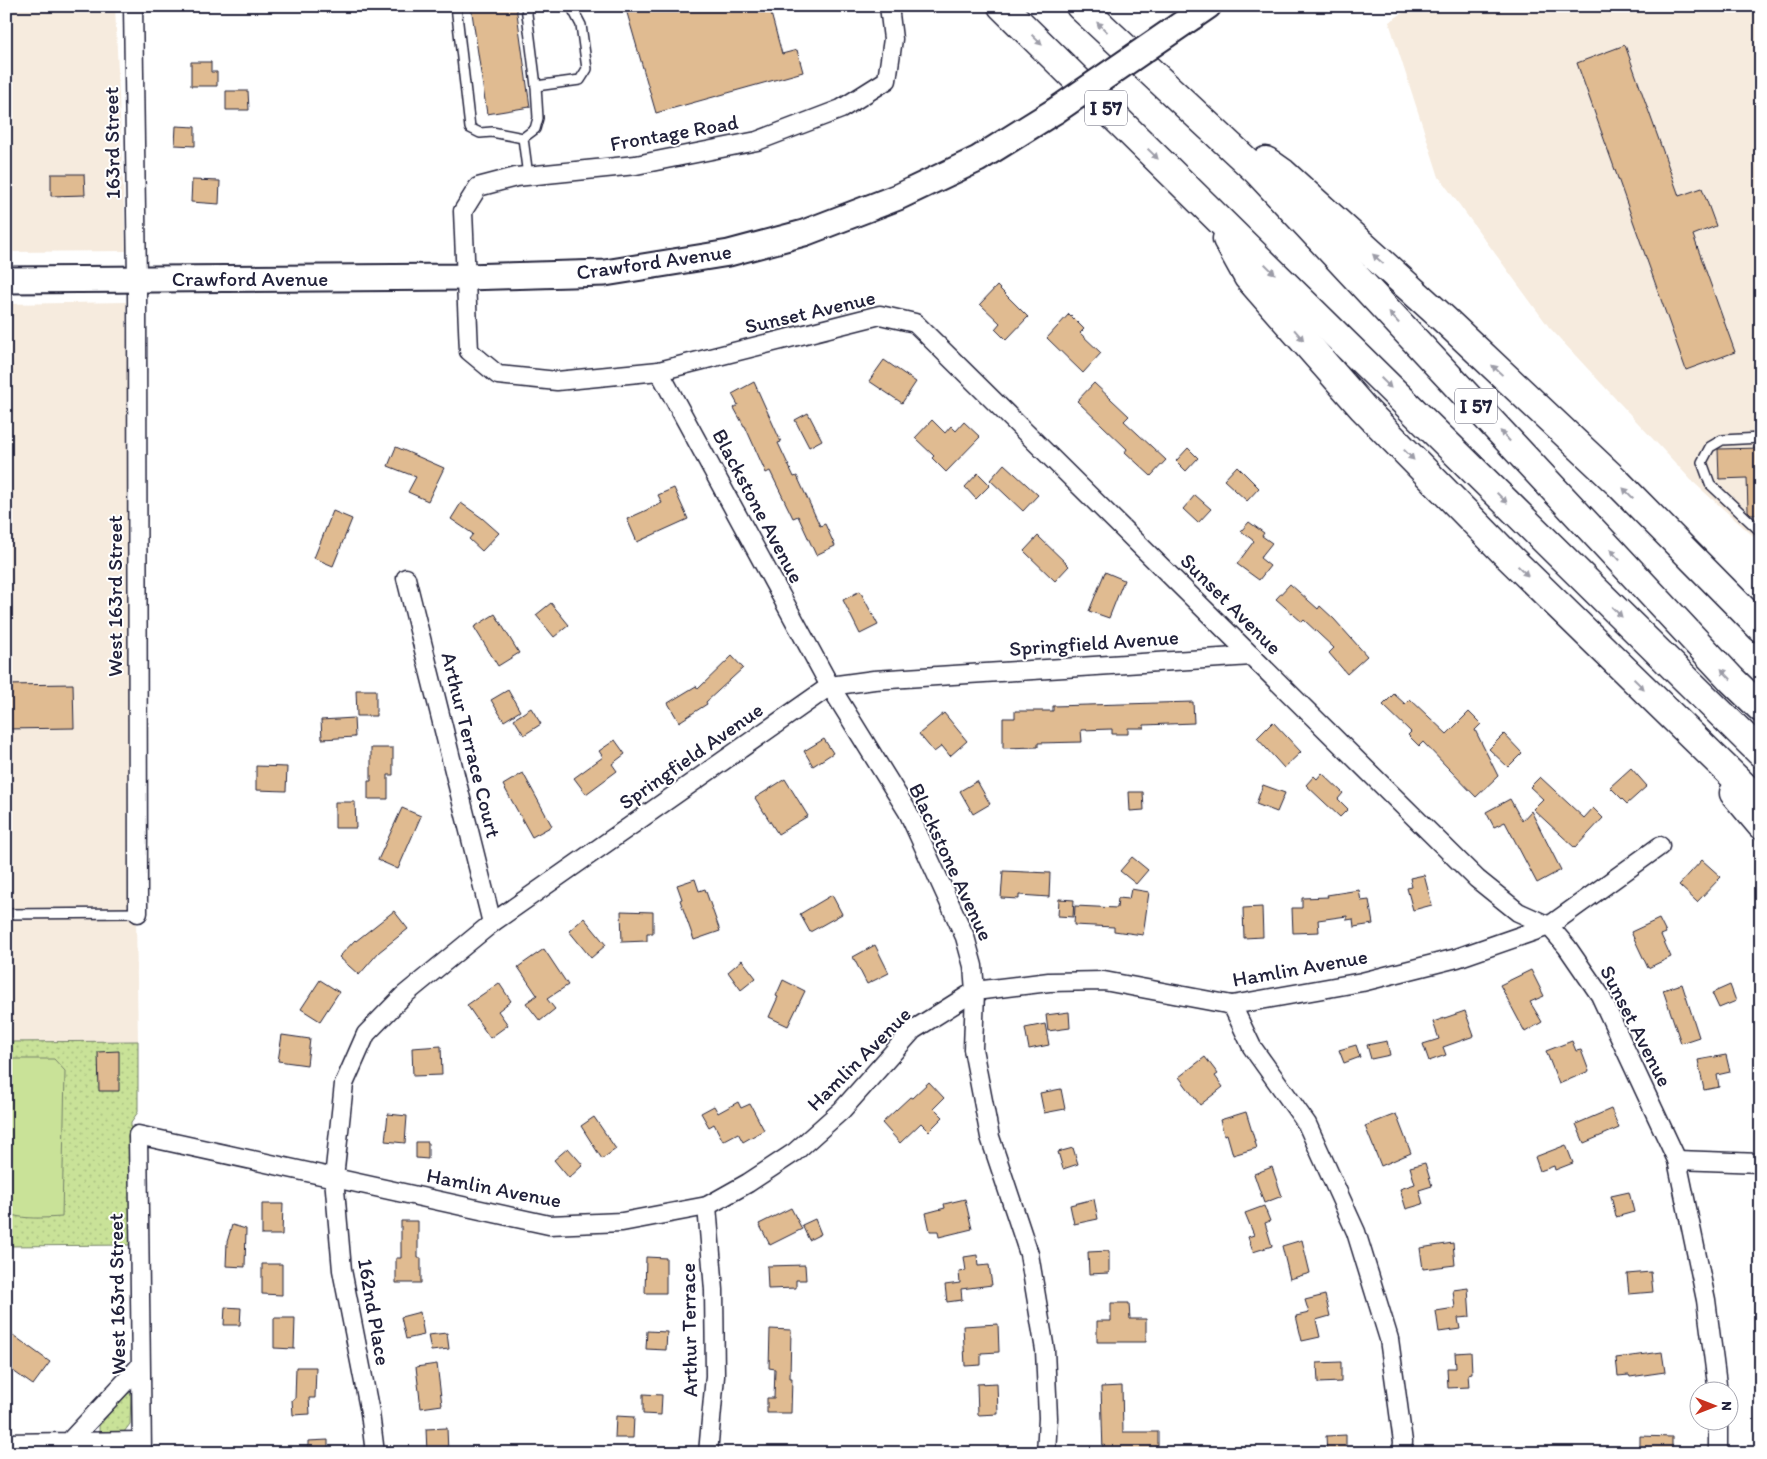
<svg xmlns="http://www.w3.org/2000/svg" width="1767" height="1459" font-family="Itim,sans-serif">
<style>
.built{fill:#f6ebde}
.green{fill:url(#green-dots);stroke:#76826a}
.pitch{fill:#c9e298;stroke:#76826a}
.building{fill:#e0bb91;stroke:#22223b}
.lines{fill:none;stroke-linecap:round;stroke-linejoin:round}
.service-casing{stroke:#22223b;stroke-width:12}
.minor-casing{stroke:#22223b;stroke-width:21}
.secondary-casing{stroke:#22223b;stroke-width:29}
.motorway-casing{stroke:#22223b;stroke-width:31}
.service{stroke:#fff;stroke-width:9}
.minor{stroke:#fff;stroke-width:18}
.secondary{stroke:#fff;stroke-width:25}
.motorway{stroke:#fff;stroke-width:28}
.secondary-bridge-casing{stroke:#22223b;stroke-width:29;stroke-linecap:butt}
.secondary-bridge{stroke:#fff;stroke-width:25}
.oneway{fill:#9c9ca7}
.labels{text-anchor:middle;stroke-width:4;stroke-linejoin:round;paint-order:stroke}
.shield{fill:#fff;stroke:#646476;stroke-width:1}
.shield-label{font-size:20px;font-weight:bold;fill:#22223b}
.street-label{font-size:21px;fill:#22223b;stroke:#fff}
</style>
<defs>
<pattern id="green-dots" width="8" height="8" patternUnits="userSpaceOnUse" patternTransform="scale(1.25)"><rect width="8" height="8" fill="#c9e298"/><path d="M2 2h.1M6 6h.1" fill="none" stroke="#acc284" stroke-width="1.8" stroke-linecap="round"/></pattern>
</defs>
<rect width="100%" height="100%" fill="#fff"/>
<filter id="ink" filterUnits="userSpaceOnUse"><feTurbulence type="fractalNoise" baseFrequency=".02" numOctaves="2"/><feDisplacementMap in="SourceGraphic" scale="10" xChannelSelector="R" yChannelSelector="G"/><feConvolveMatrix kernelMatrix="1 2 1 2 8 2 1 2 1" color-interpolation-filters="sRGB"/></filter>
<g filter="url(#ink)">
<g class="built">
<path d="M6,6H115L126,251L6,252Z"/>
<path d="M1413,6H1761V543L1692,481L1549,327L1439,177L1389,22Z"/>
<path d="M126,302L138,1041L6,1042V304Z"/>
</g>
<g class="green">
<path d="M138,1041V1112L131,1122V1245L6,1246V1042Z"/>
<path d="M126,1393H131L130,1424L124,1432H99V1426Z"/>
</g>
<path class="pitch" d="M54,1059L65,1071L62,1217C44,1218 22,1220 6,1213V1059Z"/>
<g class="building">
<path d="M471,6H516L530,107L487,114Z"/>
<path d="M625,6H769L782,54L797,50L803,72L656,113Z"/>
<path d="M1625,45L1679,196L1702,188L1716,226L1693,235L1735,352L1686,370L1577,63Z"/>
<path d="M191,62H211V72H217V86H191Z"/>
<path d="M226,91H248L249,110H226Z"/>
<path d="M176,126L195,127V146L175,145Z"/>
<path d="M51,174H84L85,195L51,196Z"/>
<path d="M192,180L220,181L219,204L191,202Z"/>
<path d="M997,286L1028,317L1006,340L995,329L1000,323L980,304Z"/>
<path d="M1069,314L1084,329L1080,333L1101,353L1083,373L1047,338Z"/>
<path d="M884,360L916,382L902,403L869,381Z"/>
<path d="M754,382L781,442L778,443L794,477L797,476L820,526L825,524L835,546L816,555L798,516L793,518L770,471L766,473L745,426H744L734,408L738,405L732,394Z"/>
<path d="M1094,383L1129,416L1124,421L1166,460L1151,476L1125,452L1127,449L1077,401Z"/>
<path d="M808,413L822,440L809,447L795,420Z"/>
<path d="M932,420L945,433L951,426L956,431L964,422L980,437L946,472L932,458L934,456L915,438Z"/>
<path d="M396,447L444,468L428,501L408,492L416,477L388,466Z"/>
<path d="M1188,448L1198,458L1186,471L1176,461Z"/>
<path d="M1761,448V514H1751L1748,511L1747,478L1719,479L1718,449Z"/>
<path d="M1004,464L1038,495L1023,511L990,480Z"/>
<path d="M1237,466L1259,488L1247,501L1224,480Z"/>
<path d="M978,473L990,485L976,499L965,487Z"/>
<path d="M674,488L688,519L637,542L627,519L662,503L658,495Z"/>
<path d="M1195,495L1211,509L1198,523L1183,509Z"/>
<path d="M461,503L482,518L499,533L482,551L469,539L473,534L451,519Z"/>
<path d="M333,511L352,519L333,566L314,558Z"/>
<path d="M1249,522L1264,533L1262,536L1272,543L1260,558L1270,566L1259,580L1237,564L1254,541L1241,531Z"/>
<path d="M1038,536L1069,566L1055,581L1024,551Z"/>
<path d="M1105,572L1124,580L1109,618L1089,611Z"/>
<path d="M1290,584L1318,609L1320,606L1334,619L1367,656L1347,674L1329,653L1334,648L1304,620L1302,622L1276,599Z"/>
<path d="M860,591L878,625L860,634L843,600Z"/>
<path d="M551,603L569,625L554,637L536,615Z"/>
<path d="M495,614L519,653L498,666L474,627Z"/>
<path d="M732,656L743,668L706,702L707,704L679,722L668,703L696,686L698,689Z"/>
<path d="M73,684L74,728L6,729V685Z"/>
<path d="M356,690H376V716H357Z"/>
<path d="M508,690L520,711L504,721L491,700Z"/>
<path d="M1394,694L1405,704L1410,699L1447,734L1469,712L1481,724L1475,730L1498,776L1476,797L1423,742L1419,746L1408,735L1411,732L1383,705Z"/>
<path d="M1193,702L1194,723L1144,725V728H1128V734H1112V729L1081,730L1082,742L1038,743V747L1003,748V718H1015V711H1053V706Z"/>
<path d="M531,708L541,724L524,735L514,719Z"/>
<path d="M944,713L967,741L950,756L942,746L934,752L919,734Z"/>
<path d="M354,718L355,737L322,739L321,720Z"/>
<path d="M1273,722L1301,752L1284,768L1257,738Z"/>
<path d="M1504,734L1522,753L1508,767L1489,749Z"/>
<path d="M824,739L833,753L813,766L804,751Z"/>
<path d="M615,740L625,754L612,764L617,771L586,794L574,778L603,757L599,751Z"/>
<path d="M371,748H393V775H388V799H368V781H371Z"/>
<path d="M256,766L287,767L286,791L256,790Z"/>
<path d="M1631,768L1647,786L1627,804L1610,787Z"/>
<path d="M523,773L552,826L532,837L503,785Z"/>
<path d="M1322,773L1343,793L1338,799L1348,809L1340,817L1306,785L1314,776L1317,779Z"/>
<path d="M1540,777L1584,818L1593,808L1603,818L1575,848L1533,809L1543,799L1530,787Z"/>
<path d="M785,779L808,816L778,834L755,798Z"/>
<path d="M977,781L990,804L973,814L960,791Z"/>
<path d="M1263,785L1285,793L1277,812L1256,804Z"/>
<path d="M1129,792H1143L1144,810L1130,811Z"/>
<path d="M1510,799L1522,821L1531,811L1561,870L1537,883L1505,822L1494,827L1486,812Z"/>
<path d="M335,802H355L356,828H335Z"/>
<path d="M402,808L421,816L398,869L378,860Z"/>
<path d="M1132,857L1148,870L1136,884L1120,871Z"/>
<path d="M1702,860L1721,877L1697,902L1679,885Z"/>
<path d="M1003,871L1050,873L1049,897L1019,895V899L1001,898Z"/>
<path d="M1424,875L1432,905L1413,910L1407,888L1412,887L1410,878Z"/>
<path d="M695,879L699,891L705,889L720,931L694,940L680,900L682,899L677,885Z"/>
<path d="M1131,889L1149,892L1143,935L1114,931V927L1074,925L1075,906L1117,908L1118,898L1129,899Z"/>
<path d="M1359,890L1361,901L1369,900L1373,924L1354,927L1353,919L1347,920V916L1318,920L1319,932L1293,933L1292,908H1302V898L1328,897L1327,895Z"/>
<path d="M832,895L842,914L810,932L800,914Z"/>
<path d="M1059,899L1074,900L1073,917L1058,916Z"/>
<path d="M1262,907L1263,937L1244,938L1243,908Z"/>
<path d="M394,911L408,929L379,952L359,975L339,957L355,940L356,941Z"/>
<path d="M621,911L653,912V933H647V941L622,942Z"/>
<path d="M584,918L606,945L591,958L569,931Z"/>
<path d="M1659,919L1666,933L1661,935L1671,957L1648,968L1631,932Z"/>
<path d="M875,945L889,973L867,984L853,957Z"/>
<path d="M544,949L568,985L547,999L555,1009L540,1021L526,1003L537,995L518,967Z"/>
<path d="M742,960L756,978L741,990L728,972Z"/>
<path d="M1531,970L1544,996L1530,1002L1542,1022L1525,1032L1500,985Z"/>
<path d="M320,980L339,992L320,1021L301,1009Z"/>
<path d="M783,980L805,991L788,1026L769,1017L778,997L776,996Z"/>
<path d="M499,983L511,1001L498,1011L508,1025L490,1038L467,1005Z"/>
<path d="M1682,984L1699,1037L1681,1043L1663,990Z"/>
<path d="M1730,985L1736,1001L1719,1008L1712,993Z"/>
<path d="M1465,1011L1474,1036L1443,1047L1446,1055L1429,1061L1423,1044L1439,1039L1433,1022Z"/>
<path d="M1069,1012L1070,1028L1048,1031L1046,1015Z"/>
<path d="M1045,1024L1049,1045L1029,1049L1025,1028Z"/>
<path d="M282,1035L310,1039L307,1065L278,1061Z"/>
<path d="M1387,1041L1390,1055L1371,1059L1367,1045Z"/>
<path d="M1572,1041L1576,1051L1581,1050L1589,1071L1559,1084L1546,1051Z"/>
<path d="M1356,1045L1360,1057L1344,1063L1339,1050Z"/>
<path d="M441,1046L442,1075L413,1076L412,1048Z"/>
<path d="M119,1051V1091H99L98,1052Z"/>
<path d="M1726,1055L1730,1072L1717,1075L1719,1087L1704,1090L1698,1060Z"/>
<path d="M1205,1057L1218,1074L1215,1076L1223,1087L1200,1105L1179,1077Z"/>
<path d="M929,1082L944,1098L934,1108L943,1117L929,1131L921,1123L900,1143L882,1123L910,1097L912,1098Z"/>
<path d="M1061,1089L1065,1109L1044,1113L1040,1093Z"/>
<path d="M738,1102L741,1108L750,1104L764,1130L743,1142L738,1133L723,1141L714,1124L709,1127L701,1113L714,1106L718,1113Z"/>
<path d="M1611,1109L1619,1128L1584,1143L1576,1124Z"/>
<path d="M1246,1112L1257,1148L1233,1155L1227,1134L1224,1135L1220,1120Z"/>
<path d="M388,1114L407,1116L405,1143L385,1141Z"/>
<path d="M1396,1114L1411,1153L1381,1166L1365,1126Z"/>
<path d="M594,1117L616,1149L602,1159L581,1126Z"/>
<path d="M416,1142H428V1159L416,1158Z"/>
<path d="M1566,1145L1573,1163L1555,1170L1554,1166L1540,1171L1535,1157Z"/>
<path d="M568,1148L583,1165L569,1178L554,1160Z"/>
<path d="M1073,1148L1078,1164L1063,1169L1058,1152Z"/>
<path d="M1425,1163L1432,1186L1419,1190L1423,1204L1406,1209L1400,1189L1415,1184L1410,1167Z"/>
<path d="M1272,1167L1282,1196L1264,1203L1254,1174Z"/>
<path d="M1629,1192L1634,1212L1616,1217L1611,1196Z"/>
<path d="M965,1199L972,1229L939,1237L938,1231H930L926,1213L945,1208L944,1204Z"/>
<path d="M1094,1199L1098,1219L1074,1224L1070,1205Z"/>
<path d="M262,1204H283L282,1235H262Z"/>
<path d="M1264,1206L1270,1221L1265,1223L1272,1246L1253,1252L1248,1237L1254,1235L1245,1213Z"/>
<path d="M791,1208L802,1229L770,1245L759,1224Z"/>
<path d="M815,1219L821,1234L809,1240L802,1225Z"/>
<path d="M401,1221H418V1258H421V1283H396V1258H401Z"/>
<path d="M232,1225L246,1229L245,1267L226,1266L227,1242Z"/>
<path d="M1302,1240L1310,1273L1290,1279L1282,1246Z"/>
<path d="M1453,1243L1455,1265L1423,1269L1420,1248Z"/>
<path d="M1109,1251V1273L1089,1274L1088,1252Z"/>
<path d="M977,1255L978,1266L989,1265L992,1285L961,1289L962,1300L947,1302L945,1285L960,1283L959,1272L966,1271L964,1257Z"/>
<path d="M646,1257L666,1258V1293H645Z"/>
<path d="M262,1264H282V1295L262,1294Z"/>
<path d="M805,1265L806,1280H796V1288L768,1289L767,1266Z"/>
<path d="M1651,1272L1653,1292L1629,1294L1627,1274Z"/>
<path d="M1468,1288L1470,1317L1458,1318L1460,1329L1439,1332L1436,1311L1455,1308L1453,1290Z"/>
<path d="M1325,1295L1330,1316L1316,1320L1320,1337L1302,1341L1296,1316L1309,1313L1305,1300Z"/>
<path d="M1111,1303H1129L1130,1319H1146V1342H1097V1321H1111Z"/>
<path d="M225,1307L241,1308L240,1325H224Z"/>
<path d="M420,1312L424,1335L406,1339L401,1317Z"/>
<path d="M274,1318H295L294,1349L274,1348Z"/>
<path d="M998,1324L999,1352L981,1353V1365L965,1366L963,1326Z"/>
<path d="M770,1329L791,1330L790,1378H792L791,1413H767V1398H774L775,1369L769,1368Z"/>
<path d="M6,1330L50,1362L33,1385L6,1366Z"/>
<path d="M647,1331L667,1332L666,1350L646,1349Z"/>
<path d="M447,1333L449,1349L431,1351L428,1335Z"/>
<path d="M1471,1352L1472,1373L1468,1374L1469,1387L1448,1388L1447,1368H1456L1455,1353Z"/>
<path d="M1662,1352L1665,1372L1630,1377L1629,1375L1618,1376L1616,1358Z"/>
<path d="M1341,1362V1382L1318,1383L1317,1363Z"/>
<path d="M437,1364L442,1405L421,1408L416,1367Z"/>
<path d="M296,1367H316L315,1398H309L310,1414L293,1415L292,1400L295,1399Z"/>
<path d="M997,1383L998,1414L978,1415L977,1384Z"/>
<path d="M1122,1386L1123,1432H1158V1453H1103L1101,1387Z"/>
<path d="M643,1394L662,1395L661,1415L643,1414Z"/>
<path d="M616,1416L634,1417L633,1438H615Z"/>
<path d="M447,1428L448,1453H427L426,1429Z"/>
<path d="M1346,1435V1453H1327L1326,1436Z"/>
<path d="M1640,1436L1672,1437V1453H1640Z"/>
<path d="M328,1440V1453H308V1441Z"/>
</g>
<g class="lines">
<defs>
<g id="service">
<path d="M456,6L470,128L480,133L492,132L523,138"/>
<path d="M526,6L536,86L538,118L535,129L523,138L528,176"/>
<path d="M536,86L580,80L587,69L581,25L571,6"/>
<path d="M1761,438L1722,440L1710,447L1702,462L1710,484L1761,532"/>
<path d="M6,914L138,913"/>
</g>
<g id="minor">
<path d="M133,6L137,280L138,913"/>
<path d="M889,6L893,39L887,80L841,109L757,141L636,165L516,177L478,187L463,211L469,351L498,375L557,381L659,371L880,315L915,323L1477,879L1518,912L1549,926L1567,947L1600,995L1677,1160L1706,1300L1718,1392"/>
<path d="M659,371L830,686L908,812L965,937L973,966L975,991L973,1049L990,1137L1029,1254L1045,1350L1048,1418L1046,1453"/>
<path d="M406,578L492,923"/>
<path d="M1232,1005L1252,1047L1307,1124L1356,1232L1389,1339L1403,1442L1402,1453"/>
<path d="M1677,1160L1761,1163"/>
<path d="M707,1206L714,1290L715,1376L708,1453"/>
<path d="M69,1442L141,1441"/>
<path d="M6,1443L69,1442L140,1366"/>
<path d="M142,1453L138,1135L549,1225L622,1222L707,1206L748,1183L795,1152L842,1110L913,1030L975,991L1049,982L1104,981L1232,1005L1362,982L1457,958L1549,926L1660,846"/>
<path d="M375,1453L370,1413L342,1270L334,1178L344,1084L366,1034L403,996L492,923L830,686L874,680L1252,656"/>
<path d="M1718,1453V1422"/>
</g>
<g id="secondary">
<path d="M1192,17L1208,6"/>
<path d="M6,280L466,277L605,273L729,253L804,233L898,197L978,159L1055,111"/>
</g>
<g id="motorway">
<path d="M1002,6L1761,753"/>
<path d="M1080,6L1257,171L1732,680L1761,708"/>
<path d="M1266,161L1283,173L1445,320L1618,483L1761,628"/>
<path d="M1227,239L1248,277L1363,408L1509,557L1761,803"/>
<path d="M1734,793L1761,825"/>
</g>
</defs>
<use href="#service" class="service-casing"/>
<use href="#minor" class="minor-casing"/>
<use href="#secondary" class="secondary-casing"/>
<use href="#motorway" class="motorway-casing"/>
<use href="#service" class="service"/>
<use href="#minor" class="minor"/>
<use href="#secondary" class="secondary"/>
<use href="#motorway" class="motorway"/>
<defs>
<path id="secondary-bridge" d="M1055,111L1192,17"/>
</defs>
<use href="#secondary-bridge" class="secondary-bridge-casing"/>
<use href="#secondary-bridge" class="secondary-bridge"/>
</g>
<defs><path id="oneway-solid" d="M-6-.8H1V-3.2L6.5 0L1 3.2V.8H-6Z" transform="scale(1.25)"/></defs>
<g class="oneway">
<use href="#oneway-solid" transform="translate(1102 27) rotate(-137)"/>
<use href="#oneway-solid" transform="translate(1037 40) rotate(44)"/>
<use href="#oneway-solid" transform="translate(1153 154) rotate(44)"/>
<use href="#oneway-solid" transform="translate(1378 259) rotate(-138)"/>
<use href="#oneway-solid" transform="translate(1270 269) rotate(45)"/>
<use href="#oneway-solid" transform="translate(1394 318) rotate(-133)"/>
<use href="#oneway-solid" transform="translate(1299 335) rotate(49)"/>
<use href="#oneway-solid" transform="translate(1497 370) rotate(-137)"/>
<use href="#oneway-solid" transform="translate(1386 383) rotate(45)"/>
<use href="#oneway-solid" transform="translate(1505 436) rotate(-133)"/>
<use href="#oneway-solid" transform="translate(1409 455) rotate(46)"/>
<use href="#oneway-solid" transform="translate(1628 493) rotate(-135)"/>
<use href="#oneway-solid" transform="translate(1502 498) rotate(45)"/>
<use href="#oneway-solid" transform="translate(1615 555) rotate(-133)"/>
<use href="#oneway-solid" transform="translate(1523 571) rotate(44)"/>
<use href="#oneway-solid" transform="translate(1617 612) rotate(45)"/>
<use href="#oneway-solid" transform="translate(1726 674) rotate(-133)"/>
<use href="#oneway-solid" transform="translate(1639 684) rotate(44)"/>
</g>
</g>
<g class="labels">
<g class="shield">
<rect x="1085" y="90.5" width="42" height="35" rx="4"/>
<rect x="1455" y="388.5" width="42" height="35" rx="4"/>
</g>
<g class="shield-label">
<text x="1106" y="115">I 57</text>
<text x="1476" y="413">I 57</text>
</g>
<g class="street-label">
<text transform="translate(674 133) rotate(-10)" y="7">Frontage Road</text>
<text transform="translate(112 143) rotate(-91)" y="7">163rd Street</text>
<text transform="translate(654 262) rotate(-8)" y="7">Crawford Avenue</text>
<text x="250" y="286">Crawford Avenue</text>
<text transform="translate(810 312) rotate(-13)" y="7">Sunset Avenue</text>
<text transform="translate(758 506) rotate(62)" y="7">Blackstone Avenue</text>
<text transform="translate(115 596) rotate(-90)" y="7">West 163rd Street</text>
<text transform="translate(1231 604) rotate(45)" y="7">Sunset Avenue</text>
<text transform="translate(1094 643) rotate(-4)" y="7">Springfield Avenue</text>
<text transform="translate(471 745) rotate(76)" y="7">Arthur Terrace Court</text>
<text transform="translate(691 756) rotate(-35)" y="7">Springfield Avenue</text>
<text transform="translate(951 862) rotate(65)" y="7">Blackstone Avenue</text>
<text transform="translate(1300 968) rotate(-10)" y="7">Hamlin Avenue</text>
<text transform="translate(1636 1026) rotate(63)" y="7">Sunset Avenue</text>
<text transform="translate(859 1059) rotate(-45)" y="7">Hamlin Avenue</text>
<text transform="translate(494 1188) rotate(11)" y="7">Hamlin Avenue</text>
<text transform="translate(117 1294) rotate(-91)" y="7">West 163rd Street</text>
<text transform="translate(374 1312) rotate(80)" y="7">162nd Place</text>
<text transform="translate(689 1330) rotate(-91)" y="7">Arthur Terrace</text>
</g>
</g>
<rect width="1767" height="1459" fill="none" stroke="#fff" stroke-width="25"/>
<rect x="12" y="12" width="1742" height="1434" fill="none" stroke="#22223b" stroke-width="2" filter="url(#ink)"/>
<g transform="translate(1714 1406) rotate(90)"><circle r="24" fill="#ffffff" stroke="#a7a7b1"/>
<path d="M0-4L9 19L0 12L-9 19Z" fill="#c8321e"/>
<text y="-8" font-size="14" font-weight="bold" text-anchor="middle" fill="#22223b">N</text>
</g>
</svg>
